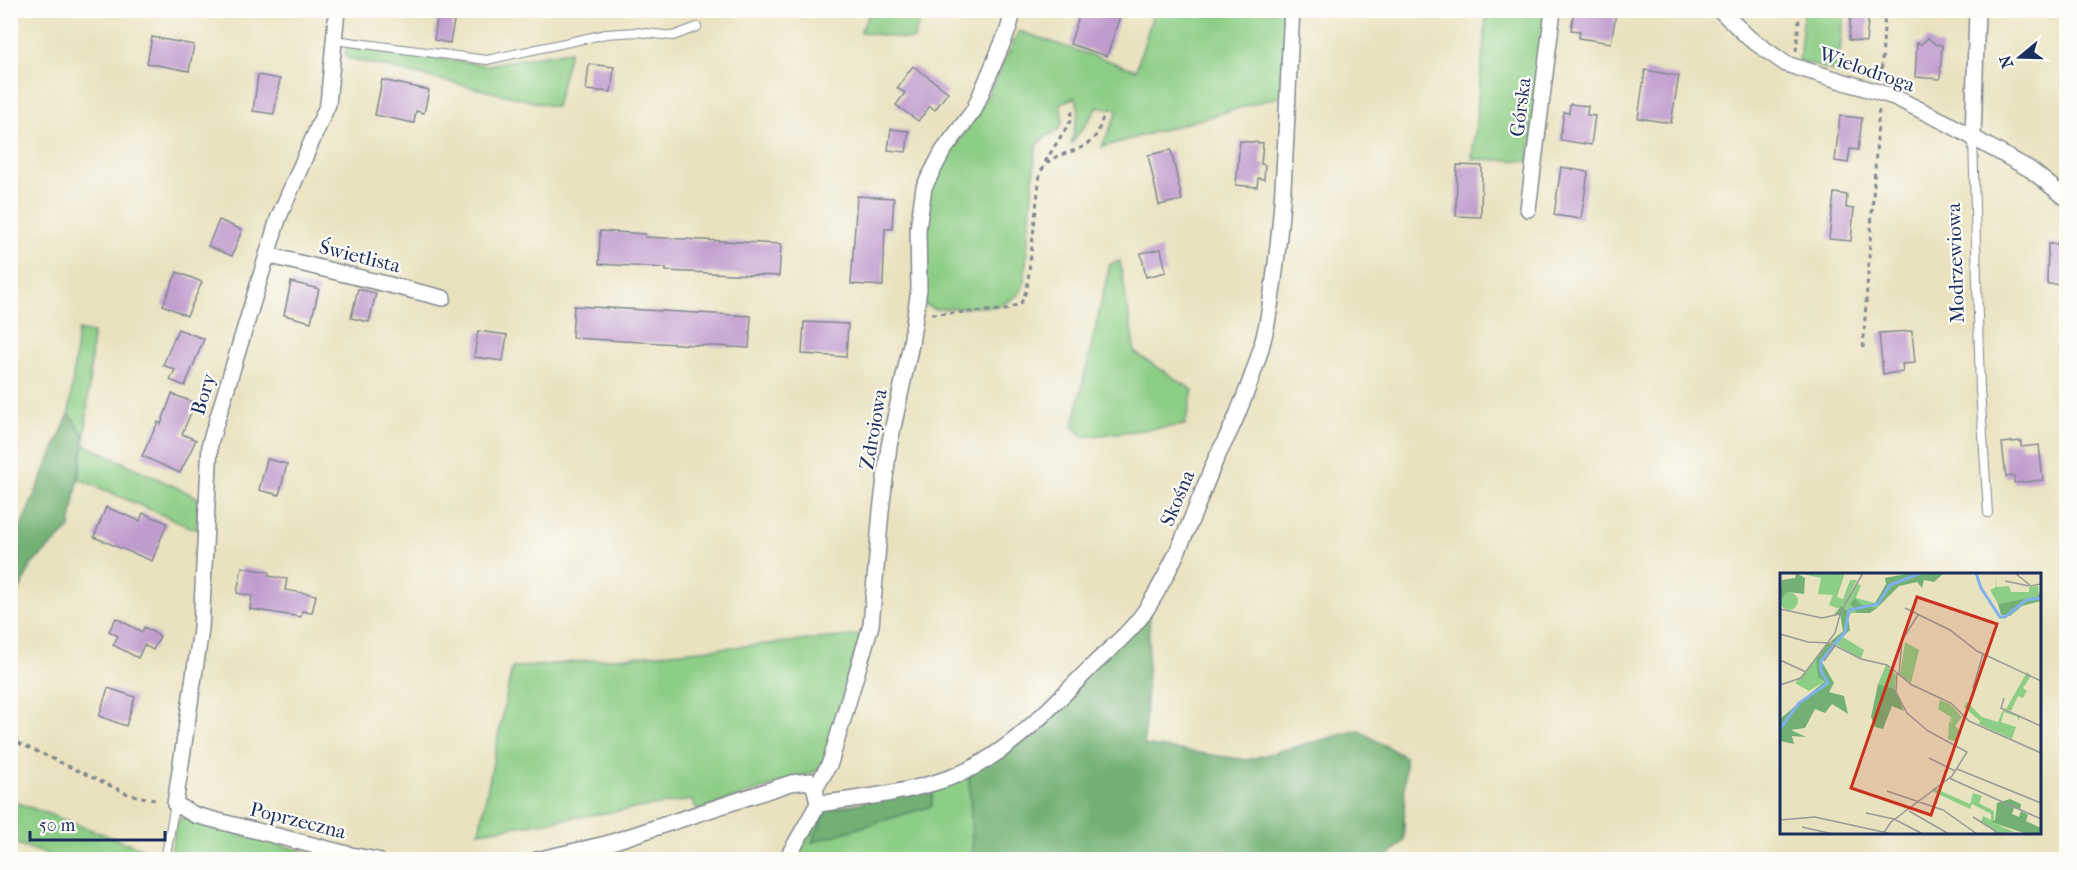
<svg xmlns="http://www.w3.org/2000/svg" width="2077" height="870" font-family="'IM FELL French Canon',serif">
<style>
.green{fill:#8dce86;stroke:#547e72;stroke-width:1.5}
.forest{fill:#72b173;stroke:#467068;stroke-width:1.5}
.building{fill:#bf9cce}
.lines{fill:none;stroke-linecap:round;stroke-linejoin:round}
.lane-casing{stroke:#82888e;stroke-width:10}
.street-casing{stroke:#82888e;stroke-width:18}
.path{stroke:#82888e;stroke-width:3;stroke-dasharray:4.5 4.5;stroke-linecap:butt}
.lane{stroke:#fff;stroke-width:8}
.street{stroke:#fff;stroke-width:15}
.labels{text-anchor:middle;stroke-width:4.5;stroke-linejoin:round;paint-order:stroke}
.street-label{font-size:20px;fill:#1b2f5e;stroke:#fdfcf7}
.inset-river{fill:none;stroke:#81b1ec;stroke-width:3}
.inset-road{fill:none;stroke:#979a98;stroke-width:1.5}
.view{fill:#c8321e;fill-opacity:0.15;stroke:#c8321e;stroke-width:3}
.inset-edge{fill:none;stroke:#1b2f5e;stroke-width:3}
</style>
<rect width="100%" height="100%" fill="#fdfcf7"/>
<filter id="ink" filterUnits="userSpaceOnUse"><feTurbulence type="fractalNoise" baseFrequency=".0167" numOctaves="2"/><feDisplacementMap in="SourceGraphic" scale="12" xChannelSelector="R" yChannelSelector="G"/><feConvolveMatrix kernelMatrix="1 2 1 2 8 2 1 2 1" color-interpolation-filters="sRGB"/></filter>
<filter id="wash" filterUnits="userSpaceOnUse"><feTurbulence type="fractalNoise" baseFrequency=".008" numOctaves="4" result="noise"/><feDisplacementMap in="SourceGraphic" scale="24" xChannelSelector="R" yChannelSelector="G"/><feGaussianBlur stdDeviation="1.35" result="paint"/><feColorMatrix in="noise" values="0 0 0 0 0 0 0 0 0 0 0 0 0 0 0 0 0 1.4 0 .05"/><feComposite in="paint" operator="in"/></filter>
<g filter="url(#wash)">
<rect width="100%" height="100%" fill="#e9e2bf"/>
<g class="green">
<path d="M871,11V10L923,11L913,40L860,32Z"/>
<path d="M1154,11H1287L1282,96L1102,147L1118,110L1098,107L1071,144L1079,109L1075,97L1060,104C1069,139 1051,126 1036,146L1024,285L1018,295L1001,306L934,309L927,306L923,301L922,235L927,191L944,159L977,116L1019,31L1136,70Z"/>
<path d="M1487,11H1548L1529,161L1472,159Z"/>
<path d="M1804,11H1845L1837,72L1799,61Z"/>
<path d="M347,47L487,65L570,51L556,107L347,58L345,52Z"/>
<path d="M1120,261L1135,353L1193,390L1185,425L1083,437L1073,426L1110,264Z"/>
<path d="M78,330L93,333L85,437L69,414Z"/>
<path d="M84,444L199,498L197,530L79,479Z"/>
<path d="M861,635L824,761L817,771L698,810L691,800L479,832L512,668Z"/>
<path d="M969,775L973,859L793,860L827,810L813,842L933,787Z"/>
<path d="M10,800L160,855L159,859H61L11,842Z"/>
<path d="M187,817L206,825L333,859L170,860L176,821Z"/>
</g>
<g class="forest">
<path d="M69,414L85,437L70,528L31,565L11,610V540L19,531Z"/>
<path d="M1150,612L1144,745L1247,760L1358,730L1405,757L1404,841L1384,860L973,859L969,775Z"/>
<path d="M933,787L932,806L812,842L827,810Z"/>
</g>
<g id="blocks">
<g class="building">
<path d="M1081,10H1122L1107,56L1070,44Z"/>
<path d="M1574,10L1616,13L1611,43L1579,38L1580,31L1571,30Z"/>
<path d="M1851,10H1869L1866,42L1849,40Z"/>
<path d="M437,18L454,21L450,43L434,40Z"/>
<path d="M152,37L194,45L189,71L147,63Z"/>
<path d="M1928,38L1935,44L1942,45L1940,79L1915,77L1917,43L1921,44Z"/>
<path d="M589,64L614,67L611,92L586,90Z"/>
<path d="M913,66L948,92L935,110L930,106L918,121L896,105L905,93L897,88Z"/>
<path d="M1645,70L1679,76L1671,123L1638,118Z"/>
<path d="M258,75L280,79L274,114L253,111Z"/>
<path d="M382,80L429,90L424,113L416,111L414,123L375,115Z"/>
<path d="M1570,104L1588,106L1587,115L1595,116L1591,145L1560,140L1564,112L1569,113Z"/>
<path d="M1840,116L1862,118L1858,150L1850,149L1848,163L1835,161Z"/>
<path d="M891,129L909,131L906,152L888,150Z"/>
<path d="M1240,141L1263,143L1261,164L1265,165L1264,179L1258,178L1257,187L1236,185Z"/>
<path d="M1171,150L1182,200L1159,205L1148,155Z"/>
<path d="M1457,165L1482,166L1481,217L1456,216Z"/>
<path d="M1561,167L1588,172L1581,219L1554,215Z"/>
<path d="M1834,193L1847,195L1846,208L1854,209L1851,241L1829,239Z"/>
<path d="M857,196L894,198L892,229H885L883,286L851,284Z"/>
<path d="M219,220L242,230L232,256L208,246Z"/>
<path d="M600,231L645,234V237L781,244L779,276L666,271V268L599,264Z"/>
<path d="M2048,244H2065L2064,284H2047Z"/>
<path d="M1161,249L1166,272L1146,277L1141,253Z"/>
<path d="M177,272L202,282L187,316L163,305Z"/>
<path d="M291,282L319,289L311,322L284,315Z"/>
<path d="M358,289L376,293L369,322L351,318Z"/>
<path d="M574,306L751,316L749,348L572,338Z"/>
<path d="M804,322L848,324L846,357L802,354Z"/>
<path d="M178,329L204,339L185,386L170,380L175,370L163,365Z"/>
<path d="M478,331L507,335L503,361L474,357Z"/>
<path d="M1912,331L1915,363L1902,364L1903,372L1883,374L1879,333Z"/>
<path d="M172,394L195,403L182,434L196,440L180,473L142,456L158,422L161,424Z"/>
<path d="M2021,441V447L2039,445L2043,480L2014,483V476L2006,477L2002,443Z"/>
<path d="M267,459L287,464L279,495L259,490Z"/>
<path d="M106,507L140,521L143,513L167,523L152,561L94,537Z"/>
<path d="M242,567L269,572V576L287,579L285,590L316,595L312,613L302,611L301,617L250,609L252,596L237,593Z"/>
<path d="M116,618L142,632L144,627L160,636L153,650L144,645L138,658L113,645L118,636L109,631Z"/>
<path d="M108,688L135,697L126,726L99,716Z"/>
</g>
</g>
</g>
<g filter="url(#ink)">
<use href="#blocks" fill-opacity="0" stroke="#82888e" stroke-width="1.5"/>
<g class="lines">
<defs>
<g id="lane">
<path d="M334,40L487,60L606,34L637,32L673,36L697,27"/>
<path d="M1973,138L1980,389L1988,513"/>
<path d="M165,860L175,804"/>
</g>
<g id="street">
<path d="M337,10L328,104L278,219L210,443L201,629L175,804L195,815L351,855L377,860"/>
<path d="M1720,10L1749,38L1786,64L1894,97L1947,123L2031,170L2066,198"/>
<path d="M1973,138L1977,10"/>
<path d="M1528,209L1553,10"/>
<path d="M267,255L443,298"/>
<path d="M818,804C862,798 907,793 949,778C1006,758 1051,707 1093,665C1112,647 1135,628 1149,605C1177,560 1195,510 1215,461C1223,444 1233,427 1239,410C1252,379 1264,345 1269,312C1286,212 1286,111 1292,10"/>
<path d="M536,860L606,844L791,783L810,781L815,789"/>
<path d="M786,860L818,804L815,789L830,763L871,625L881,511L889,446L911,344L919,289L918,229L924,187L943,151L974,110L1008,30L1014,10"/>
</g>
</defs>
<use href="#lane" class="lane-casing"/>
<use href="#street" class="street-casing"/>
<g class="path">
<path d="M1796,51L1800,10"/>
<path d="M1881,78L1885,10"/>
<path d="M1045,162L1071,120L1072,108"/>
<path d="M932,314L1006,310L1021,303L1027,289L1040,174C1050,149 1076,157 1093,139C1099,133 1101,121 1105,113"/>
<path d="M1863,348L1879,108"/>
<path d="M10,739L128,794L159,801"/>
</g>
<use href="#lane" class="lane"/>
<use href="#street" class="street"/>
</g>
</g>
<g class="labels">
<g class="street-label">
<text transform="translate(1867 69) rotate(19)" y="7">Wielodroga</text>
<text transform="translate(1520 107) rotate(-83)" y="7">Górska</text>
<text transform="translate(360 256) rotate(14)" y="7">Świetlista</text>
<text transform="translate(1955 263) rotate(-92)" y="7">Modrzewiowa</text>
<text transform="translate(203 394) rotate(-73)" y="7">Bory</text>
<text transform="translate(873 429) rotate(-80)" y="7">Zdrojowa</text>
<text transform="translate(1177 498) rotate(-67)" y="7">Skośna</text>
<text transform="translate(298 820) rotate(14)" y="7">Poprzeczna</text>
</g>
</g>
<g transform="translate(1780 573)">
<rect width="261" height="261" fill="#e9e2bf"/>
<path d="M18,0H65L57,24L63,26L70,7H77L63,34L57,35L49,32L53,22L38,21L41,5ZM215,4L217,14L229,13L231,19H249V14L258,13L259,23L218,31L210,17L216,14ZM77,11L81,12L76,25L95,30L99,33L97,35L70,31L77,40H71L63,34ZM0 28a9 9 0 1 1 18 0a9 9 0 1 1-18 0ZM63,64L84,77L81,86L55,71ZM125,69L139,77L131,110L120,102ZM36,86L45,108L29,118L15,110ZM106,92L116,102L115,116L98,111ZM247,99L251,103L243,115L247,118L243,125L238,123L231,138L226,136ZM160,127L170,131L182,144L175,153L180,158L177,169L168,166L169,148L172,150L170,145L174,146L158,136ZM187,129L202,144L218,149L223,137L240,143L238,149V144L224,139L221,149L236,154L232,166L199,151L200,148L184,134ZM154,215L190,231L193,220L202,223L199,230L214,238V247L212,249L234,259L212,261L215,258L201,248L203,243L211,247V241L192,231L190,236L152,218Z" fill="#8dce86"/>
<path d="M16,0L25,5L24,21L8,19L0,26L2,7L15,5ZM131,0H164L154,9L144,7L142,15L137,9L119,13L99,33L95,30L106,11L105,5ZM261,17V28L242,33L230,43L221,42L218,31L258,23ZM75,25L80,31L97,35L90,40H77L70,31ZM61,33L71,40L68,45L70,57L55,71L50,69L63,58L60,41L54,42ZM48,70L54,73L42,89L54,110L49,119L64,123L68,141L52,131L45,140L35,136L25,155L11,157L26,164L12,163L14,171L0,168V146L45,108L38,104L36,86ZM98,111L115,116L124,138L112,133L103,156L95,154L91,144ZM230,226L241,231L240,237L234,235L232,241L239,244L241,238L248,242L246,248L261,255V261H247L211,249L215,247L217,230Z" fill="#72b173"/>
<path class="inset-river" d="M196,0L201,15L220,44H225L246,27L261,25M0,156L19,130L48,110L41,98V88L65,59L69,37L98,31L110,12L141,0"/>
<path class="inset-road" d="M235,0L251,13L260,11M225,8L249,13M125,35L170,57L197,78L261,108M0,36L42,45L60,41M0,61L28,69L50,70L81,86L107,92L132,112L171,130L189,148L261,180M0,87L26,99M44,88L55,73M119,101L122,67L138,42M0,112L21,105L55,60L61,38L83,0M193,115L203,81M224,125L221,135L261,153M149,185L175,198M177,196L261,230M169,205L261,246M107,218L163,237L197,261M129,238L169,261M86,240L114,246L143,261M193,244L220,261M0,247L35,244L112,261M22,254L53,261M103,261L111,249L172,203L187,179L148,158L127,140L116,119L117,101"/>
<path class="view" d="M137,24L217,51L151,242L71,215Z"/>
<rect width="261" height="261" class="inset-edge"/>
</g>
<rect width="2077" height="870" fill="none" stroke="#fdfcf7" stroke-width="36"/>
<g transform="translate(2020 57) rotate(251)" stroke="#fdfcf7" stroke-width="4.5" paint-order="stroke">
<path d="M0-4.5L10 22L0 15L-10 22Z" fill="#1b2f5e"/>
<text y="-9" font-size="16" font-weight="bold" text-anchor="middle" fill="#1b2f5e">N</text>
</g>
<path d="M30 831v9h135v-9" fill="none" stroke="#1b2f5e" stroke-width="3"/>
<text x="39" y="831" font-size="18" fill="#1b2f5e" stroke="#fdfcf7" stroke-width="4.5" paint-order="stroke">50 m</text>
</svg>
